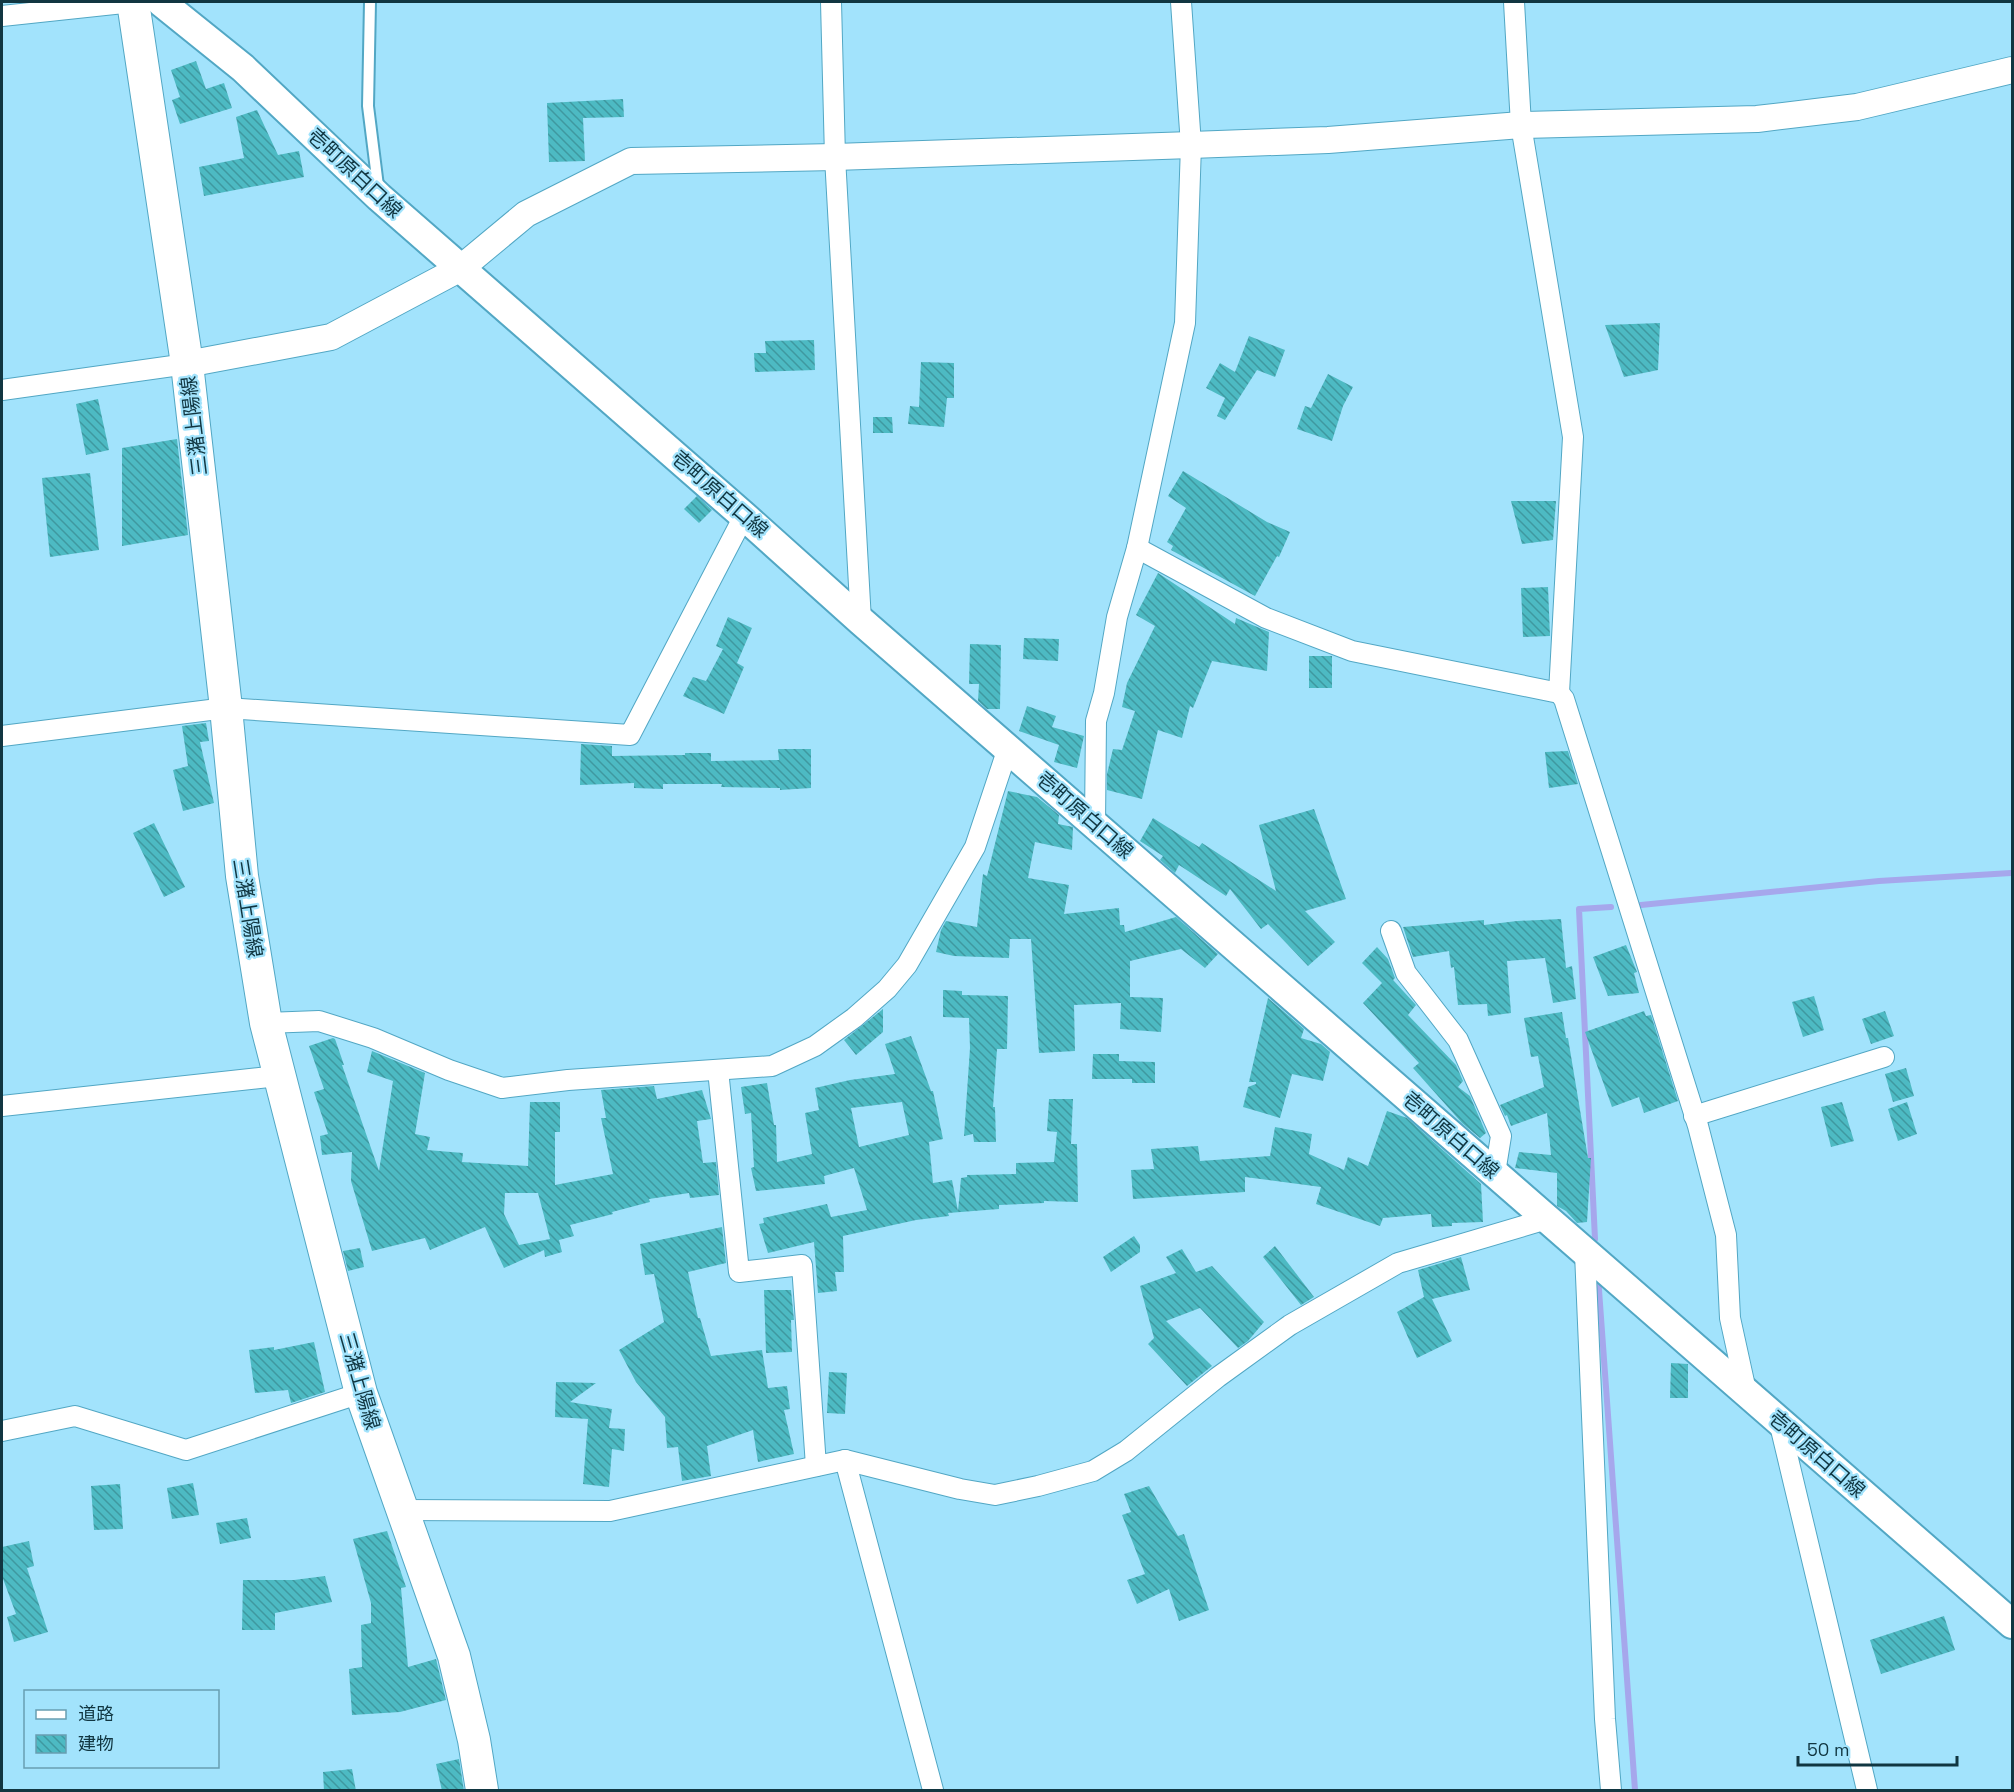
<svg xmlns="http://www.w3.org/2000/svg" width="2014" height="1792" font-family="'Space Grotesk','Noto Sans JP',sans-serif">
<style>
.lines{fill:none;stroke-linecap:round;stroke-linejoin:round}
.stream{stroke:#a6a7ec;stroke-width:6}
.building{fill:url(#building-back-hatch);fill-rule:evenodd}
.service-casing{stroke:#52a7c4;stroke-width:14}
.minor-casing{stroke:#52a7c4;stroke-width:22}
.tertiary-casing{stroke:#52a7c4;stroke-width:28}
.secondary-casing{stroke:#52a7c4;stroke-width:32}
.primary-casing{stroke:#52a7c4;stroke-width:34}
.service{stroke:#fff;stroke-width:10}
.minor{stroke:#fff;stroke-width:20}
.tertiary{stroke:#fff;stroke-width:26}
.secondary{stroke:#fff;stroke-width:28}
.primary{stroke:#fff;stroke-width:32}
.labels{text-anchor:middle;stroke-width:4.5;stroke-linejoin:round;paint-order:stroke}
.street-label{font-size:20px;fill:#113641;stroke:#a2e3fc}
</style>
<defs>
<pattern id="building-back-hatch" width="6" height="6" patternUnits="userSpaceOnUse" patternTransform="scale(1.5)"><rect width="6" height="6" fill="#4dbac3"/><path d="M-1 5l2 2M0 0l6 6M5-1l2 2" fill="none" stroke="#3f98a0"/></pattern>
</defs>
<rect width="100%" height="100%" fill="#a2e3fc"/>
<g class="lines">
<g class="stream">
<path d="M1641,905L1879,881L2011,873"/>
<path d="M1595,1239L1579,909L1611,907"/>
<path d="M1598,1276L1635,1790"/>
</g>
</g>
<g class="building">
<path d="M196,61L206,89L224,83L232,108L180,124L172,100L180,97L171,70Z"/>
<path d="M623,99L624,117L583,118L585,161L549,162L547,103Z"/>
<path d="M257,110L278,155L299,151L304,177L204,196L199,167L244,158L236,117Z"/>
<path d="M1660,323L1658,370L1624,377L1605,325Z"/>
<path d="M1249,336L1285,350L1275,377L1257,370L1225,420L1217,416L1225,398L1206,388L1220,363L1235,372Z"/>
<path d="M814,340L815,370L755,372L754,353H766L765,341Z"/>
<path d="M921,362L954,363V398H947L944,427L908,424L910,406L919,407Z"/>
<path d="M1328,374L1353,387L1343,406L1332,441L1297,429L1305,406L1311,408Z"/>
<path d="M98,399L109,450L86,455L76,404Z"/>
<path d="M873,417H892L893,433H873Z"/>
<path d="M177,439L188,535L122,546V448Z"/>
<path d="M1183,471L1267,522L1290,532L1279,557L1277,556L1255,596L1171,550L1173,546L1167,542L1186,508L1168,496Z"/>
<path d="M90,473L99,550L50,557L42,478Z"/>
<path d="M697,496L712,510L699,523L684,509Z"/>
<path d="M1511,501H1556L1553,540L1522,544Z"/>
<path d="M1158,573L1235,624L1236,618L1269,632L1267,671L1212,661L1193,708L1190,706L1182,738L1158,730L1142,799L1107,790V774L1113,749L1122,750L1135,711L1122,707L1127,683L1155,626L1136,615Z"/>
<path d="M1548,587L1550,636L1523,637L1521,588Z"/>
<path d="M728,617L752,628L737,663L744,667L724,714L683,696L693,677L706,681L723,649L716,646Z"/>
<path d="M1024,638L1059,639L1058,661L1023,659Z"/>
<path d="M970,644L1001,645L1000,709H987L978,701L979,684H969Z"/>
<rect x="1309" y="656" width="23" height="32"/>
<path d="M1027,706L1056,716L1052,727L1084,736L1077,768L1054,762L1059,745L1019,731Z"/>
<path d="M206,723L209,741L200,742L214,803L183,811L173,770L188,766L182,726Z"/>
<path d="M581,744L612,746V756L685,755V753H711V761L779,760L778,749H811V788L780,790V788L721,787L722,784H663V789L634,788V783L580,785Z"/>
<path d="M1568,751L1578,784L1549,788L1545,752Z"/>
<path d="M1008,791L1037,797L1059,815L1058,824L1073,827L1072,850L1035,842L1028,878L1069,885L1064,914L1119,908L1120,925H1124L1125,932L1176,917L1218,954L1205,968L1181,949L1130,961V997L1163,998L1161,1032L1120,1029L1121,1003L1074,1005L1075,1051L1039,1053L1031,939H1010L1009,958L954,956L936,952L941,930L946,921L977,927L983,874L987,876Z"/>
<path d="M1314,809L1346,899L1305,911L1335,942L1308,966L1268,924L1261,929L1230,889L1226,896L1179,865L1175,873L1160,860L1163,856L1140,841L1153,818L1199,847L1202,843L1276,891L1259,825Z"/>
<path d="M154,823L185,887L164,897L133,833Z"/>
<path d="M1561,919L1566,968L1572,966L1576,999L1553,1003L1545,958L1507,961L1511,1013L1488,1016L1487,1004L1458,1005L1454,967L1451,968L1449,951L1413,957L1403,927L1484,920V925L1517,921Z"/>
<path d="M1626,945L1637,972L1634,973L1639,993L1608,996L1593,957Z"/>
<path d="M1377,947L1388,959L1395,978L1393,980L1416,1005L1408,1015L1456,1065L1463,1081L1458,1087L1470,1096L1486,1133L1480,1138L1462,1123L1413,1068L1419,1063L1363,1003L1382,983L1362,963Z"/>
<path d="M943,990L962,991V995L1008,996L1007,1049H997L993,1107H995L996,1142H974L973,1134L964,1136L970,1048L969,1018L943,1017Z"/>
<path d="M1814,996L1824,1030L1803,1037L1792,1002Z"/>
<path d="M1268,998L1304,1029L1301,1038L1321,1044L1330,1052L1323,1081L1292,1074L1280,1118L1243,1107L1248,1087L1256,1084V1082H1249Z"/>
<path d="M883,1009V1032L856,1055L844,1040Z"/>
<path d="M1644,1011L1646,1016L1651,1015L1678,1101L1644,1113L1639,1097L1612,1107L1585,1032Z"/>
<path d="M1885,1011L1894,1036L1871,1044L1862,1019Z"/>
<path d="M1562,1012L1566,1038H1568L1588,1158H1591L1587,1222L1577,1223L1566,1211L1557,1206V1173L1515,1168L1519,1152L1551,1155L1547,1113L1511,1126L1507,1115L1505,1116L1500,1105L1544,1087L1538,1056L1531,1057L1524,1018Z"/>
<path d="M911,1036L931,1091H933L943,1139L929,1142L933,1183L952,1180L958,1211L961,1178L967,1177V1175L1016,1174V1163L1054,1162L1057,1132L1047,1131L1049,1099H1073L1071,1144H1077L1078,1202L1044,1201V1203L999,1205V1209L948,1213L949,1216L916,1220L843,1236L844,1272H835L837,1291L818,1293L814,1242L768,1253L759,1224L764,1223L763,1218L827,1204L831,1217L867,1210L854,1168L824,1176L825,1184L756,1191L751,1168L754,1167L751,1113L745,1114L741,1087L767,1083L774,1125H776L777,1162L812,1154L805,1113L819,1110L815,1088L850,1080L895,1074L885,1044ZM902,1102L909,1135L859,1147L851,1108Z"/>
<path d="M333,1038L335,1039L344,1065H342L379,1171L393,1081L367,1072L372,1051L425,1073L415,1134L430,1137L427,1150L463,1153L462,1162L528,1166L530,1102H560V1132H555V1185L613,1174L601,1118H606L601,1090L654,1086L657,1099L702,1090L711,1119L697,1121L703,1163L716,1162L719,1195L690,1198L689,1193L649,1199L650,1202L612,1212L613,1214L570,1225L574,1236L559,1240L562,1252L545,1257L544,1250L504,1268L485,1227L430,1250L425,1238L372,1251L351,1181L352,1152L322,1155L320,1136L328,1134L314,1092L324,1089L309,1046ZM505,1193H538L550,1239L519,1245L504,1214Z"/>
<path d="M1093,1054H1119V1061L1155,1062V1083H1132V1079H1092Z"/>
<path d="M1906,1068L1914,1096L1893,1102L1885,1074Z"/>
<path d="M1842,1102L1854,1141L1831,1147L1821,1107Z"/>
<path d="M1907,1102L1917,1134L1898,1141L1888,1109Z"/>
<path d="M1387,1111L1407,1118L1481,1184L1483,1222L1452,1223V1226L1432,1227L1431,1214L1383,1218L1380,1226L1316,1204L1321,1187L1245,1177V1192L1133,1199L1131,1170L1154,1169L1151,1149L1198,1146L1200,1161L1270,1156L1275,1127L1312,1134L1309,1154L1344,1170L1348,1157L1368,1166Z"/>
<path d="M722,1227L726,1263L688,1272L698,1318H700L711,1356L762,1350L768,1388L787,1386L790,1409L784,1410L794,1454L758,1462L753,1430L707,1446L711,1476L682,1481L678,1447L667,1448L665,1417L636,1382L619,1350L664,1322L654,1274L645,1275L640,1244Z"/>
<path d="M1134,1236L1140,1245V1252L1111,1272L1103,1257Z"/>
<path d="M1275,1246L1314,1297L1301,1305L1263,1257Z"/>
<path d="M360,1248L364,1267L348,1271L343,1251Z"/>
<path d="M1182,1249L1196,1272L1212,1266L1264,1322L1248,1341L1238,1348L1200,1308L1166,1321L1212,1366L1187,1386L1148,1344L1154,1338L1140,1286L1176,1273L1166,1257Z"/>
<path d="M1461,1257L1470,1290L1432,1299L1452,1341L1417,1358L1397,1312L1424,1297L1418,1270Z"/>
<path d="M764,1290H791L794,1320H791L792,1352L766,1353Z"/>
<path d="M314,1342L325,1392L291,1403L288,1390L255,1393L249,1350L274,1347V1350Z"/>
<path d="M1671,1363L1688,1364V1398H1670Z"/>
<path d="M829,1372L847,1373L845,1414L827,1413Z"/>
<path d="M556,1382L596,1383L570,1402L612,1409L609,1428L625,1429L624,1451L612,1449L609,1487L583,1484L588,1419L555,1417Z"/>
<path d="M193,1483L199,1515L172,1519L167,1488Z"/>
<path d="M120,1484L123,1529L94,1530L91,1486Z"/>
<path d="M1149,1486L1178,1536L1184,1534L1209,1610L1179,1621L1169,1589L1137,1604L1127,1580L1145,1574L1122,1515L1131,1512L1124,1494Z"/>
<path d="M247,1518L251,1538L220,1544L216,1523Z"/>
<path d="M387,1531L406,1587L401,1588L408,1667L436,1659L446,1700L400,1712L352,1715L349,1669L362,1667L361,1625L371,1623V1603L353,1539Z"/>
<path d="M29,1541L34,1566L27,1568L48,1632L14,1642L7,1617L16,1614L2,1576V1547Z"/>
<path d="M325,1576L332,1602L275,1613V1630H242L243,1580H294Z"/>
<path d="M1944,1616L1955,1650L1881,1674L1870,1640Z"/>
<path d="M459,1759L464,1791H442L436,1764Z"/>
<path d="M352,1769L356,1791H324L323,1772Z"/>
</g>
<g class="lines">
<defs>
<path id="service" d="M370,2L368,106L378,186"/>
<g id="minor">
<path d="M831,2L835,157L861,621"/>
<path d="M1514,2L1521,125L1573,437L1559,693"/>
<path d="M2,16L133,2"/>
<path d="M2,390L187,364"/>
<path d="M1137,548L1266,618L1352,651L1559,693L1564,699L1698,1126L1726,1235L1730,1318L1746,1391"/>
<path d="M2,736L226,708L630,735L744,516"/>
<path d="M1095,824L1096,721L1104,693L1117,617L1137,548L1185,323L1191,145L1181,2"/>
<path d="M1391,931L1406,973L1458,1040L1501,1136L1495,1173"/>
<path d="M266,1023L319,1021L373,1038L449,1070L502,1088L568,1080L772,1066L815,1046L854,1018L887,989L907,965L975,847L1008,748"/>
<path d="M718,1070L739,1272L802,1265L816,1466"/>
<path d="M2,1106L278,1076"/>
<path d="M1694,1116L1884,1057"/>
<path d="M1585,1253L1605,1719L1611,1790"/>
<path d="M1779,1421L1867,1790"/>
<path d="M2,1431L75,1416L186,1450L361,1393"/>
<path d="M845,1460L933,1790"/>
<path d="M401,1510L610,1511L845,1460L960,1489L995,1495L1038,1486L1093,1471L1126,1451L1218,1377L1290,1325L1398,1263L1547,1219"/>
</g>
<path id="tertiary" d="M187,364L331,337L461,268L526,214L631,161L835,157L1191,145L1328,140L1521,125L1757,119L1857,107L2012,70"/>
<path id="secondary" d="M161,2L243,68L379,197L744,516L861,621L2012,1624"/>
<path id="primary" d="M133,2L187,364L226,708L242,876L266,1023L361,1393L454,1656L474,1740L482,1790"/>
</defs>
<use href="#service" class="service-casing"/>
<use href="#minor" class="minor-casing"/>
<use href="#tertiary" class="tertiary-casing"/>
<use href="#secondary" class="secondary-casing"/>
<use href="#primary" class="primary-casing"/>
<use href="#service" class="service"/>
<use href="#minor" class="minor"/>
<use href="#tertiary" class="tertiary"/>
<use href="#secondary" class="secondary"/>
<use href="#primary" class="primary"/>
</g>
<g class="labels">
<g class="street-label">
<text transform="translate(355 173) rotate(43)" y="7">壱町原白口線</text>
<text transform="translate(194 426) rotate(-97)" y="7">三潴上陽線</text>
<text transform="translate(720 494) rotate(41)" y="7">壱町原白口線</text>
<text transform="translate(1085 815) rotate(41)" y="7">壱町原白口線</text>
<text transform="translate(248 908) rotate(81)" y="7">三潴上陽線</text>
<text transform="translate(1451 1135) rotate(41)" y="7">壱町原白口線</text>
<text transform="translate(360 1381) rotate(74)" y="7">三潴上陽線</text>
<text transform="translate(1817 1454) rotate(41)" y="7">壱町原白口線</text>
</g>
</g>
<rect width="2014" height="1792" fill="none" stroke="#113641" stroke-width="6"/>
<rect x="24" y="1690" width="195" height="78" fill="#a2e3fc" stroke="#689eb1" stroke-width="1.5"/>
<rect x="36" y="1710" width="30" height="9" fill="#ffffff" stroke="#689eb1" stroke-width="1.5"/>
<text x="78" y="1720" font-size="18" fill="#113641">道路</text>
<rect x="36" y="1735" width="30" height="18" fill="url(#building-back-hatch)" stroke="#689eb1" stroke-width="1.5"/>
<text x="78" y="1750" font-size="18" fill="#113641">建物</text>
<path d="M1798 1756v9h159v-9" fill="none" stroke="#113641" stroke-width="3"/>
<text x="1807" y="1756" font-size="18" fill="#113641" stroke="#a2e3fc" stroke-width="4.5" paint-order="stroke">50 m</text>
</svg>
